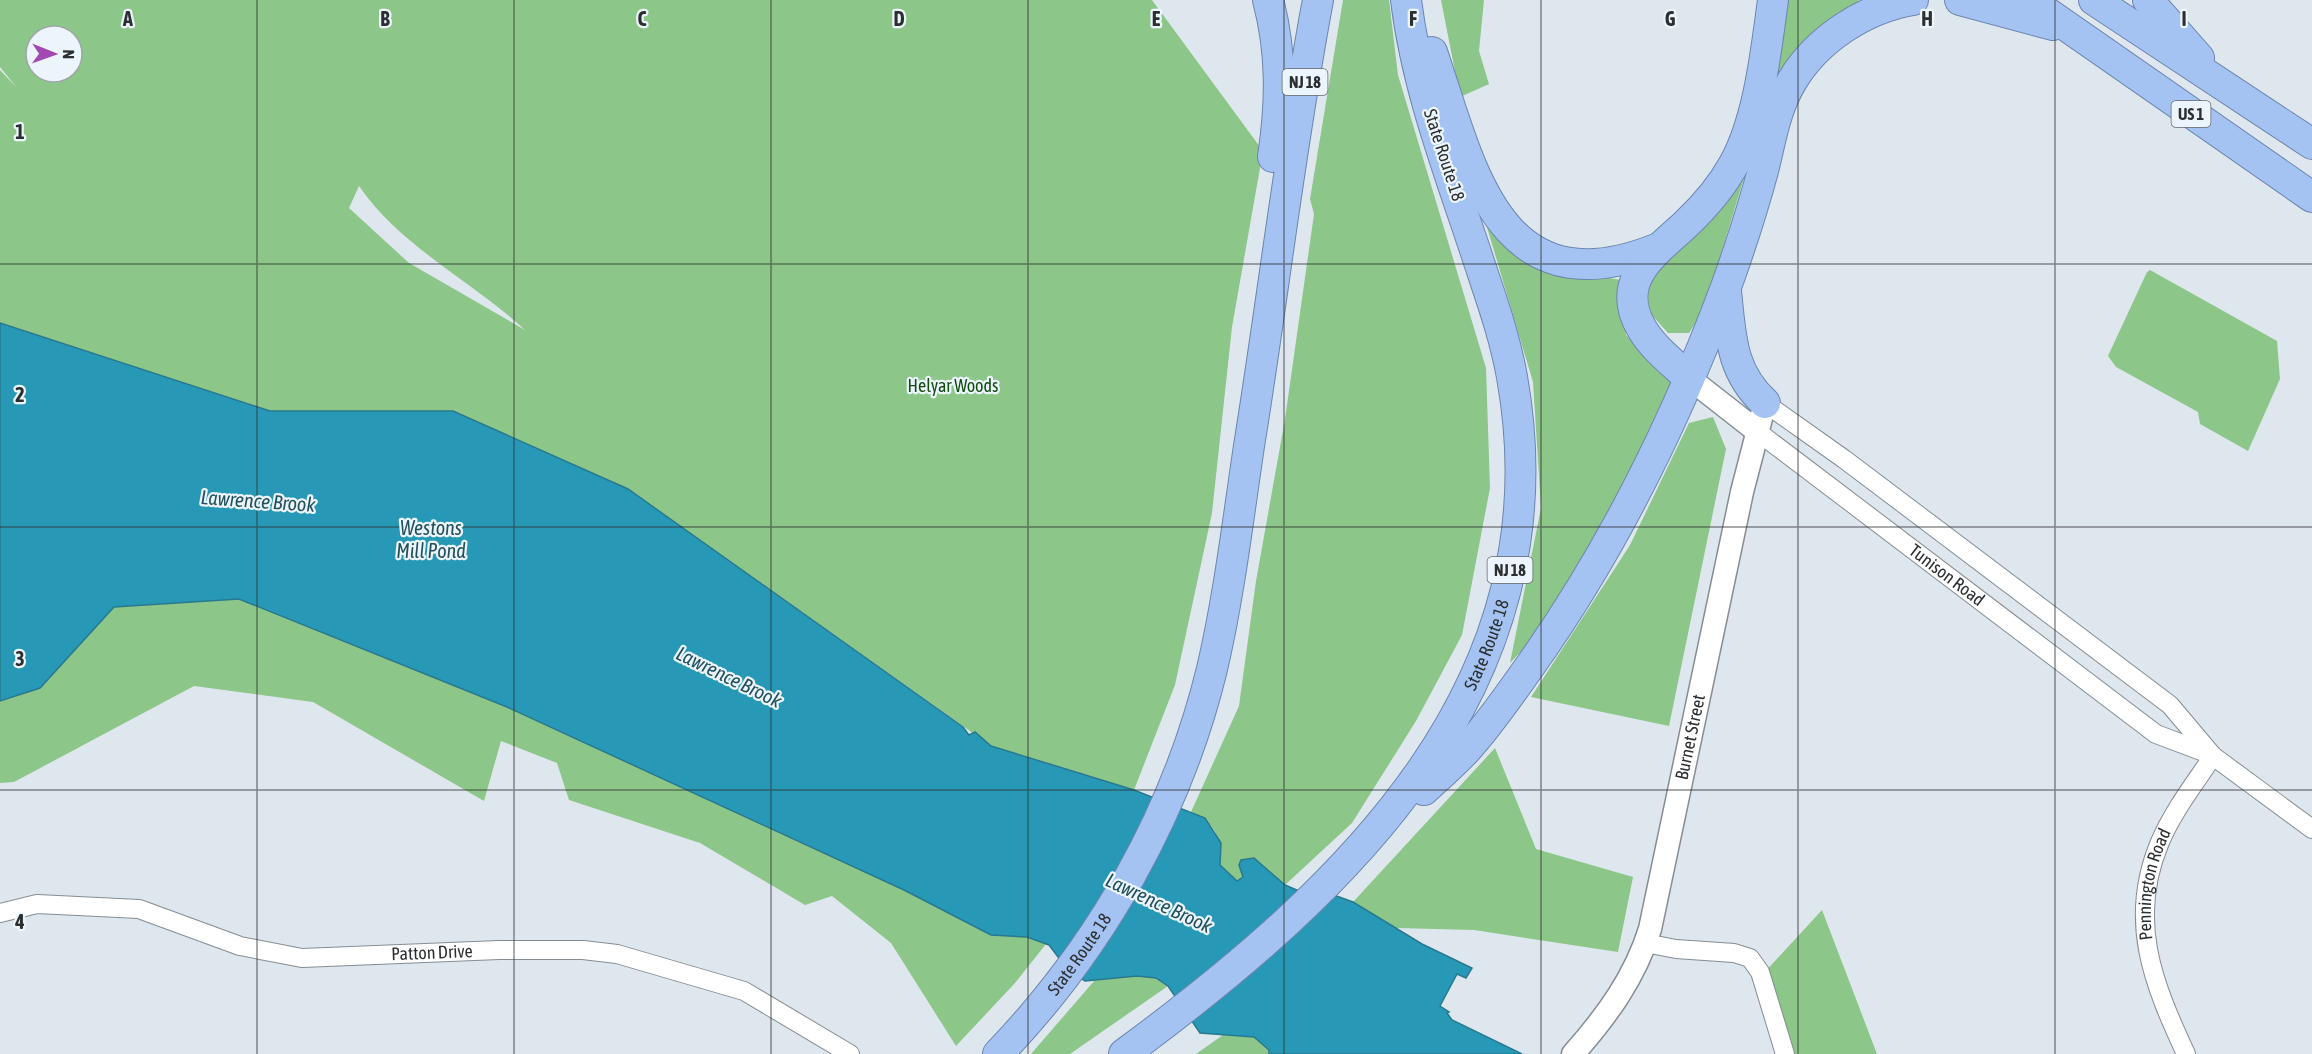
<svg xmlns="http://www.w3.org/2000/svg" width="2312" height="1054" font-family="'Asap Condensed',sans-serif">
<style>
.green{fill:#8cc688;fill-rule:evenodd}
.water{fill:#2799b7;stroke:#28798f;stroke-width:1.5}
.lines{fill:none;stroke-linecap:round;stroke-linejoin:round}
.minor-casing{stroke:#858d93;stroke-width:20}
.tertiary-casing{stroke:#858d93;stroke-width:25}
.trunk-casing{stroke:#6c85ad;stroke-width:32}
.minor{stroke:#fff;stroke-width:18}
.tertiary{stroke:#fff;stroke-width:22}
.trunk{stroke:#a4c3f3;stroke-width:30}
.grid{fill:none;stroke:#2c2f31;stroke-width:1.5;stroke-opacity:0.55}
.labels{text-anchor:middle;stroke-width:4.5;stroke-linejoin:round;paint-order:stroke}
.shield{fill:#ecf5fc;stroke:#666a6e;stroke-width:1.5}
.shield-label{font-size:16px;font-weight:bold;fill:#2c2f31}
.street-label{font-size:18px;fill:#2c2f31;stroke:#ecf5fc}
.park-label{font-size:18px;fill:#104b0f;stroke:#ecf5fc}
.water-label{font-size:20px;font-style:italic;fill:#23505e;stroke:#ecf5fc}
.grid-label{font-size:20px;text-anchor:middle;font-weight:bold;fill:#2c2f31;stroke:#ecf5fc;stroke-width:4.5;stroke-linejoin:round;paint-order:stroke}
</style>
<rect width="100%" height="100%" fill="#dfe7ee"/>
<g class="green">
<path d="M0,0H1152L1263,151L1232,327L1212,513L1175,685L1134,790L991,746L628,489L453,411H270L0,323V70L17,88L0,67ZM36,36H72V72H36ZM359,186C401,247 472,281 525,330L409,263L349,208Z"/>
<path d="M1343,0H1389L1398,75L1486,368L1490,488L1462,635L1416,721L1352,823L1285,885L1254,858L1239,865L1243,877L1237,881L1220,865C1221,839 1217,823 1191,812L1239,706L1256,581L1285,419L1314,214L1310,199Z"/>
<path d="M1441,0H1484L1479,51L1489,84L1460,97Z"/>
<path d="M1784,0H1859L1774,87Z"/>
<path d="M1747,168L1704,310L1689,333H1668L1649,312L1646,283Z"/>
<path d="M1478,197L1537,267L1622,280L1626,335L1672,380L1607,522L1531,641L1510,663L1541,508L1533,382Z"/>
<path d="M2150,270L2277,341L2280,379L2248,451L2200,424L2198,412L2116,367L2108,356L2147,272Z"/>
<path d="M1713,417L1726,449L1669,726L1531,697L1630,545L1689,423Z"/>
<path d="M239,599L507,707L904,890L991,935L1027,937L1046,944L1015,983L956,1046L891,943L832,896L805,905L700,843L569,800L557,763L501,741L484,801L313,702L194,686L14,782L0,783V701L40,688L114,607Z"/>
<path d="M1495,748L1536,849L1633,877L1618,952L1474,930L1396,928L1353,902Z"/>
<path d="M1822,910L1877,1054H1795L1762,975Z"/>
<path d="M1137,976L1156,978L1168,986L1070,1054H1031L1095,980Z"/>
<path d="M1223,1035L1254,1037L1269,1050V1054H1196Z"/>
</g>
<path class="water" d="M0,323L270,411H453L628,489L963,727L969,735L975,732L991,746L1134,790L1205,818L1221,843L1220,865L1237,881L1243,877L1239,865L1241,860L1254,858L1285,885L1299,891L1331,894L1353,902L1422,944L1472,968L1466,978L1457,974L1440,1006L1449,1012L1447,1013L1452,1020L1522,1054H1269V1050L1254,1037L1200,1033L1168,986L1156,978L1137,976L1085,981L1068,970L1049,945L1027,937L991,935L904,890L507,707L239,599L114,607L40,688L0,701Z"/>
<g class="lines">
<defs>
<g id="minor">
<path d="M1765,403L1844,459L2170,705L2213,756L2312,829"/>
<path id="s1" d="M1758,432L2156,734L2212,755"/>
<path id="s2" d="M0,913L37,904L139,909L240,946L302,958L499,950H583L617,954L744,991L850,1054"/>
<path d="M1645,943L1676,949L1734,953L1750,958L1760,972L1785,1054"/>
<path id="s3" d="M2186,1054C2153,983 2127,920 2160,842C2173,811 2195,783 2213,756"/>
</g>
<g id="tertiary">
<path d="M1689,378L1758,432"/>
<path id="s4" d="M1573,1054C1607,1016 1635,977 1650,929L1742,492L1765,403"/>
</g>
<g id="trunk">
<path d="M1268,0C1282,53 1281,103 1273,157"/>
<path d="M1960,0L2053,25"/>
<path d="M2029,0L2312,197"/>
<path d="M2094,0L2312,144"/>
<path d="M2148,0L2199,58"/>
<path d="M1432,52C1471,166 1497,312 1656,249"/>
<path d="M1726,291C1731,336 1730,370 1765,403"/>
<path d="M1689,378C1673,363 1653,348 1642,329C1613,280 1655,253 1686,224C1705,206 1722,186 1734,164C1759,119 1766,51 1773,0"/>
<path d="M1424,790C1438,777 1453,764 1466,750C1489,725 1510,694 1530,666C1613,549 1676,421 1726,287C1740,248 1753,208 1764,167C1771,138 1776,107 1792,81C1817,39 1865,8 1913,0"/>
<path id="s5" d="M998,1054C1101,947 1177,813 1212,669C1229,596 1238,520 1249,446C1273,298 1290,148 1318,0"/>
<path id="s6" d="M1124,1054C1348,889 1567,684 1512,377C1505,337 1491,298 1478,259C1450,174 1417,90 1406,0"/>
</g>
</defs>
<use href="#minor" class="minor-casing"/>
<use href="#tertiary" class="tertiary-casing"/>
<use href="#trunk" class="trunk-casing"/>
<use href="#minor" class="minor"/>
<use href="#tertiary" class="tertiary"/>
<use href="#trunk" class="trunk"/>
</g>
<path class="grid" d="M257,0V1054M514,0V1054M771,0V1054M1028,0V1054M1284,0V1054M1541,0V1054M1798,0V1054M2055,0V1054M0,264H2312M0,527H2312M0,790H2312"/>
<g class="labels">
<g class="shield">
<rect x="1282.5" y="69" width="45" height="26" rx="4.5"/>
<rect x="2171.5" y="101" width="39" height="26" rx="4.5"/>
<rect x="1487.5" y="557" width="45" height="26" rx="4.5"/>
</g>
<g class="shield-label">
<text x="1305" y="88">NJ 18</text>
<text x="2191" y="120">US 1</text>
<text x="1510" y="576">NJ 18</text>
</g>
<g class="street-label">
<text transform="translate(1444 155) rotate(72)" y="6">State Route 18</text>
<text dy="6" stroke="none"><textPath href="#s1" startOffset="237">Tunison Road</textPath></text>
<text dy="6" stroke="none"><textPath href="#s6" startOffset="555">State Route 18</textPath></text>
<text dy="6" stroke="none"><textPath href="#s4" startOffset="344">Burnet Street</textPath></text>
<text dy="6" stroke="none"><textPath href="#s3" startOffset="178">Pennington Road</textPath></text>
<text dy="6" stroke="none"><textPath href="#s2" startOffset="441">Patton Drive</textPath></text>
<text dy="6" stroke="none"><textPath href="#s5" startOffset="129">State Route 18</textPath></text>
</g>
<g class="park-label">
<text x="953" y="392">Helyar Woods</text>
</g>
<g class="water-label">
<text transform="translate(258 501) rotate(4)" y="7">Lawrence Brook</text>
<text x="431" y="535">Westons<tspan x="431" dy="23">Mill Pond</tspan></text>
<text transform="translate(729 677) rotate(26)" y="7">Lawrence Brook</text>
<text transform="translate(1159 903) rotate(25)" y="7">Lawrence Brook</text>
</g>
</g>
<g class="grid-label">
<text x="128" y="26">A</text>
<text x="385" y="26">B</text>
<text x="642" y="26">C</text>
<text x="899" y="26">D</text>
<text x="1156" y="26">E</text>
<text x="1413" y="26">F</text>
<text x="1670" y="26">G</text>
<text x="1927" y="26">H</text>
<text x="2184" y="26">I</text>
<text x="20" y="139">1</text>
<text x="20" y="402">2</text>
<text x="20" y="666">3</text>
<text x="20" y="929">4</text>
</g>
<g transform="translate(54 54) rotate(91)"><circle r="28" fill="#ecf5fc" stroke="#9fa6ab" stroke-width="1.5"/>
<path d="M0-4.5L10 22L0 15L-10 22Z" fill="#a448b3"/>
<text y="-9" font-size="16" font-weight="bold" text-anchor="middle" fill="#2c2f31">N</text>
</g>
</svg>
